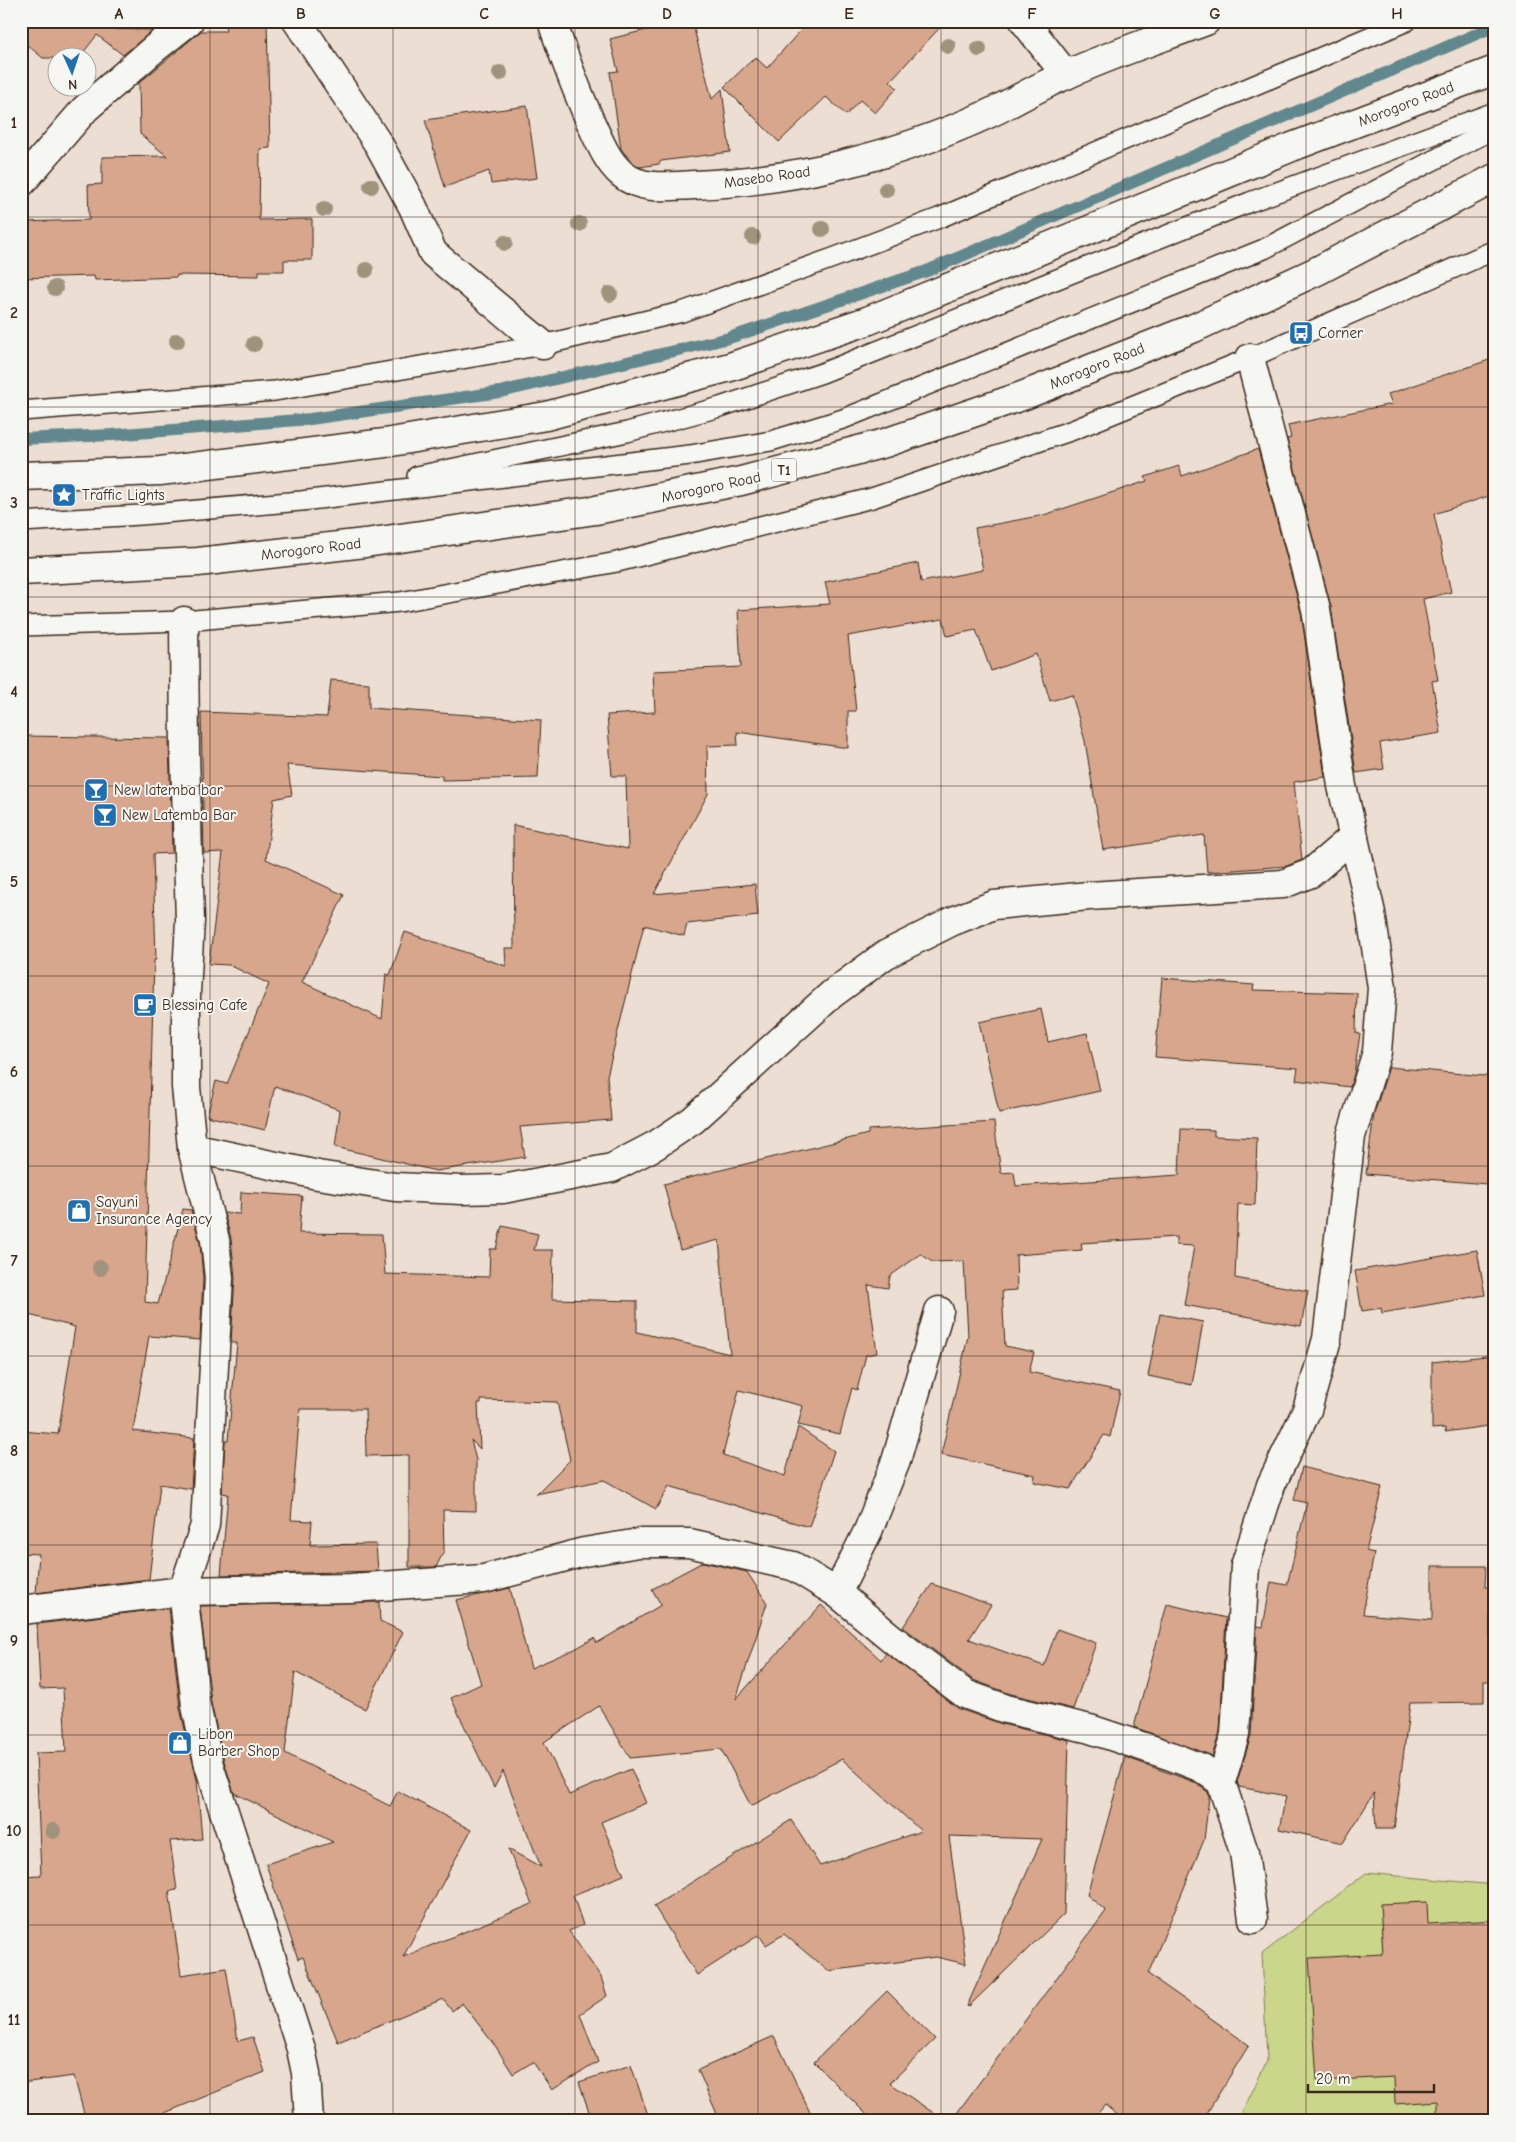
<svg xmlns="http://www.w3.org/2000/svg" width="1516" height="2142" font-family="'Comic Neue',sans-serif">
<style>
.green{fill:#cad689;stroke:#828054}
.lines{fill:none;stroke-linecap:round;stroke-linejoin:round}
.stream{stroke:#60888e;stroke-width:12}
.building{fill:#d8a68c;stroke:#3b2a1e}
.lane-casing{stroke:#3b2a1e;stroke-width:22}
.street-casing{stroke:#3b2a1e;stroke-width:31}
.highway-casing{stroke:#3b2a1e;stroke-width:31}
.lane{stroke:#f6f6f2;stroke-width:19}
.street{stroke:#f6f6f2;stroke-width:28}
.highway{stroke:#f6f6f2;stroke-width:28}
.tree{fill:#9f937e}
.grid{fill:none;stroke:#3b2a1e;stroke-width:1;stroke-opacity:0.55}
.labels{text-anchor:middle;stroke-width:4;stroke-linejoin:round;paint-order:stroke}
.shield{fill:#f6f6f2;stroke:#73675e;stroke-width:1}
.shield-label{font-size:14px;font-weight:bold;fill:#3b2a1e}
.street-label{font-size:15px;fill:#3b2a1e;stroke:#f6f6f2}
.poi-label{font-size:15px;fill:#3b2a1e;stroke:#f6f6f2;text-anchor:start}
.neatline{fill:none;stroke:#3b2a1e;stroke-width:2}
.grid-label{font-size:16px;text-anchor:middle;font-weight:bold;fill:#3b2a1e}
</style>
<rect width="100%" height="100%" fill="#edded3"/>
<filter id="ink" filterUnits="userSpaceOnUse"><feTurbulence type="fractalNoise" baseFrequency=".02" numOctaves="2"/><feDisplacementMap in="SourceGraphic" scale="10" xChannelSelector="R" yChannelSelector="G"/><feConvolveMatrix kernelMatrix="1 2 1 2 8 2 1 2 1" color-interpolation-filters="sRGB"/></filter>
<g filter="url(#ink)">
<path class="green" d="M1366,1873L1495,1885V2092L1442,2121H1238L1267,2061L1262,1954Z"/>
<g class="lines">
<path class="stream" d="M21,439L112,435L310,419L500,392L729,338L927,271L1495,26"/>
</g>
<g class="building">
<path d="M21,21H108L102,29L153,30L123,55L97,35L79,58H43L21,40Z"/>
<path d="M225,21H267L270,148L260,149L259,220L312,219V260H284V271H259V276L177,275V277L95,280L94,276L21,278V222L89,220L88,185L102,184V157L167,156L140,134L139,83L201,31H226Z"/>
<path d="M682,21H692L712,99L722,89L730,152L661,161L659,164L640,167L632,162L621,149L610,72L618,71L610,39Z"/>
<path d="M809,21H946L890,81L897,88L875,113L860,100L846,115L826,97L779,142L724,87L755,57L767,68Z"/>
<path d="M527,106L537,178L491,184L489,171L445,187L425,120Z"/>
<path d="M1495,358V494L1434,514L1451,592L1423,599L1438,680L1432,681L1441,733L1380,743L1384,769L1356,773L1331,607L1287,439L1291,438L1288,425L1392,404L1388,394Z"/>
<path d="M1258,449L1301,612L1325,777L1294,782L1302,860L1287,866L1207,872L1204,835L1103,850L1085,741L1072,695L1050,701L1036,654L991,671L976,630L947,636L943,619L848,636L856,711H848V748L737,732L738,745L707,746L708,794L654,894L755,884L758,916L687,924L684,936L644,925L607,1076L611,1120L520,1127L525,1157L436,1171L335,1147L340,1110L275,1086L265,1130L207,1116L216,1081L227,1084L269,984L229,965L209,964L223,852L204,853L201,712L327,717L331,680L369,683V708L541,720L538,778L442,780V776L287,765L292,795L274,799L266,859L344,895L302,982L382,1019L386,974L390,975L405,932L506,966L505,948H514L513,825L628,849L626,776H612L607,715L655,712L653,671L741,667L738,610L830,604L825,582L918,563L921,582L983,570L975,528L1044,515L1147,481L1145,477L1179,466L1182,476Z"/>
<path d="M21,736L169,738L172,853L153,854L156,960H154L145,1302L158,1304L183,1209L191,1210L200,1243L203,1278L200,1340L149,1336L133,1431L194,1438L191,1489L160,1484L149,1579L36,1593L39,1554L21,1553V1431L58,1434L75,1327L21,1313Z"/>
<path d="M1162,978L1254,985L1253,990L1357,993L1356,1033L1360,1034L1354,1074L1350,1087L1296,1080L1298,1068L1155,1057Z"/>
<path d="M1041,1009L1048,1042L1087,1033L1100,1091L999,1113L979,1022Z"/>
<path d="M1389,1067L1495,1077L1487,1184L1366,1174L1374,1114Z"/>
<path d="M994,1122L1001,1173L1014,1172L1016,1186L1179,1175L1181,1129L1214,1130V1136L1257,1138L1255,1205L1238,1204L1235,1278L1308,1291L1301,1326L1184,1305L1194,1246L1176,1245V1237L1081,1243L1082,1250L1016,1255L1017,1290L1002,1291L1005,1346L1034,1352L1029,1372L1120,1391L1110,1437L1104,1435L1070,1489L1034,1482L1035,1475L941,1455L968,1336L964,1261L932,1262L921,1254L890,1276L888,1288L868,1285L877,1353L866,1355L857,1390L852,1388L840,1434L798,1425L803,1406L739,1390L723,1455L785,1476L798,1427L834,1451L809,1527L669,1486L656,1509L604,1480L536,1494L570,1460L557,1402L481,1400V1403H478L480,1449L471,1440L476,1460V1511L443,1510L444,1551L436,1567H409V1455L366,1456L365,1409H300L291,1520L312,1521L310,1545L376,1544L378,1571L221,1575L228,1494L222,1493L225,1441H228L237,1343H231L235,1277L231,1238L224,1213L240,1214L241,1192L302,1196L299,1233L382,1234L385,1274L489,1277L490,1249H496L502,1226L538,1234L534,1250H553L552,1299L637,1301V1332L730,1354L719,1240L680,1250L664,1184L868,1134V1130Z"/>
<path d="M1477,1250L1485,1295L1382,1313L1381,1308L1362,1311L1355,1271Z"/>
<path d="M1160,1314L1203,1322L1192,1385L1148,1376Z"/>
<path d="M1495,1355V1425L1445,1432V1428L1432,1429V1362Z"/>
<path d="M1302,1467L1382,1487L1366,1551L1374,1553L1363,1614L1432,1620V1566H1486L1485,1587H1490V1681H1484V1702L1410,1703L1394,1829H1376L1374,1793L1343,1843L1279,1829L1286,1796L1239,1787L1237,1782L1251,1736L1257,1626L1263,1627L1271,1582L1287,1585L1307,1503L1294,1500Z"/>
<path d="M703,1562L747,1572L767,1603L736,1699L821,1605L881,1660L886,1653L959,1709L1002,1724L1069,1740L1064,1914L968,2007L967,2006L1042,1839L949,1836L966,1964L936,1957L828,1971L784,1934L766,1945L759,1935L697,1975L654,1906L791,1820L820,1866L921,1831L842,1759L751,1806L721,1749L630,1758L599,1706L544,1742L569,1795L631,1769L646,1803L601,1822L624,1875L573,1895L583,1925L569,1931L601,1977L607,1996L580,2014L598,2062L552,2090L533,2062L513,2074L496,2047L462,2003L452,2011L443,1999L338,2042L303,1957L298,1959L266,1864L333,1842L234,1793L224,1761L211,1703L200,1606L379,1602L380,1621L403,1632L365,1709L295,1672L285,1753L390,1806L398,1791L471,1830L403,1957L532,1904L508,1849L541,1867L503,1771L494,1788L451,1698L481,1684L456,1600L510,1588L531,1668L575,1649L594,1638L597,1643L661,1605L652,1589Z"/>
<path d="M932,1584L991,1605L969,1639L1044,1666L1057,1629L1096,1643L1073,1709L1011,1694L973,1680L903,1627Z"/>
<path d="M1167,1604L1226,1618L1220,1732L1212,1756L1134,1727Z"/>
<path d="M169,1608L180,1708L197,1780L202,1839L170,1841L177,1890L169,1891L181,1975L226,1968L238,2041L253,2037L265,2072L145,2121H86L74,2076L21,2083V1876L41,1875L36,1753L66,1752L63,1688L40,1689L37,1624Z"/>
<path d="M1125,1757L1194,1782L1208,1792L1209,1797L1204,1840L1148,1974L1249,2045L1202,2121H1125L1105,2105L1091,2121H951L1106,1911L1087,1895Z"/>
<path d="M1427,1902L1428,1924L1495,1920V2121H1437V2101L1395,2104L1394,2077L1317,2081L1309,1958L1383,1954L1380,1904Z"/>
<path d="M887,1991L935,2039L890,2083L945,2121H873L814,2062Z"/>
<path d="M774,2036L814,2121H720L698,2070Z"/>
<path d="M631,2065L650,2121H592L579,2082Z"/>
</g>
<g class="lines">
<defs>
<g id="lane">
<path d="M21,411L275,391L543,345L682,312L833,258L939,218L1407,21"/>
<path d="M417,476L627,432L720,407L822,373L1250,202L1495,112"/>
<path d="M21,522L141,515L301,501L690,455L771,441L843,419L1264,249L1495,128"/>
<path d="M21,626L184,621L400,602L617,562L872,498L1073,430L1250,358L1495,250"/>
</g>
<g id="street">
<path d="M297,21L379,145L413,207L433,253L543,345"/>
<path d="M552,21C563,55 576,88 590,121C599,140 606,160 622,174C642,191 670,186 694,185C795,181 897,156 988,114C1014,102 1039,86 1066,75C1111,54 1159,39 1206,21"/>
<path d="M1024,21L1066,75"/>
<path d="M22,182L85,109L155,48L189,21"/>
<path d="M184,621L185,754L190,921L186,993V1087L192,1148L215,1240L219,1278L205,1525L183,1591L196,1706L209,1765L301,2049L306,2073L309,2121"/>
<path d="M192,1148L318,1175L395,1187L462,1190L503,1189L612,1168L656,1145L693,1120L832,994L885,955L953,921L994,905L1089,896L1283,884L1311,873L1354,836"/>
<path d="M837,1593L868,1531L896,1461L939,1311"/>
<path d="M21,1610L183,1591L351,1588L484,1579L584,1552L639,1543H689L793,1566L837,1593L895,1641L965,1694L1006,1709L1090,1729L1171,1756L1202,1768L1221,1782L1244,1852L1253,1919"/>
<path d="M1221,1782L1235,1735L1245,1566L1271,1485L1307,1410L1327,1339L1351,1136L1377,1052L1382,988L1371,913L1342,786L1316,609L1250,358"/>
</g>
<g id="highway">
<path d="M21,476L160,471L385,443L546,416L730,367L867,321L1292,147L1495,70"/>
<path d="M21,571L198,562L365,543L596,510L741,481L885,443L1022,396L1194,328L1317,271L1495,178"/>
</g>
</defs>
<use href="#lane" class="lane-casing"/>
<use href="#street" class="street-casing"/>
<use href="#highway" class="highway-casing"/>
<use href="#lane" class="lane"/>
<use href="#street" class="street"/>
<use href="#highway" class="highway"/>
</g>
<g class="tree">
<circle cx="948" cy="46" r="8"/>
<circle cx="979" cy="49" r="8"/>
<circle cx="500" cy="73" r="8"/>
<circle cx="371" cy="186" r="8"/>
<circle cx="886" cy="190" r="8"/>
<circle cx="324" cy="209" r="8"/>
<circle cx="579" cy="224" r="8"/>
<circle cx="822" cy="229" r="8"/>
<circle cx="753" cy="237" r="8"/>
<circle cx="505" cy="243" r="8"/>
<circle cx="366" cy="270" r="8"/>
<circle cx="55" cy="288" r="8"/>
<circle cx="610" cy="294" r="8"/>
<circle cx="177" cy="341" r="8"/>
<circle cx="254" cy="344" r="8"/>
<circle cx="100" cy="1268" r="8"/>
<circle cx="53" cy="1831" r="8"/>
</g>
</g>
<path class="grid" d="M210,21V2121M393,21V2121M575,21V2121M758,21V2121M941,21V2121M1123,21V2121M1306,21V2121M21,217H1495M21,407H1495M21,597H1495M21,786H1495M21,976H1495M21,1166H1495M21,1356H1495M21,1545H1495M21,1735H1495M21,1925H1495"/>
<defs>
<symbol id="bus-square" viewBox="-11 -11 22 22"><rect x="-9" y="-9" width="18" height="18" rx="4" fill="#1f6fb2" stroke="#f6f6f2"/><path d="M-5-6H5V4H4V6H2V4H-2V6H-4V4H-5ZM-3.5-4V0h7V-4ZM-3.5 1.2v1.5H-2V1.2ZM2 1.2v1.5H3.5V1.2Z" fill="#fff"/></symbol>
<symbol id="sight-square" viewBox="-11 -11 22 22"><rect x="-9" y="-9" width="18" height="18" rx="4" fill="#1f6fb2" stroke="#f6f6f2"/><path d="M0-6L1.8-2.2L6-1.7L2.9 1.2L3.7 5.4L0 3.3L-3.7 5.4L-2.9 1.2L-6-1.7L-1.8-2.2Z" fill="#fff"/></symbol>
<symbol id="bar-square" viewBox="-11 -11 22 22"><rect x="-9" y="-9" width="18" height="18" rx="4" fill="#1f6fb2" stroke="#f6f6f2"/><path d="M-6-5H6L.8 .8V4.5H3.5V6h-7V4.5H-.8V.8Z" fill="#fff"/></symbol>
<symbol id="cafe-square" viewBox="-11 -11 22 22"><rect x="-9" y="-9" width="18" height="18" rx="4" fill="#1f6fb2" stroke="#f6f6f2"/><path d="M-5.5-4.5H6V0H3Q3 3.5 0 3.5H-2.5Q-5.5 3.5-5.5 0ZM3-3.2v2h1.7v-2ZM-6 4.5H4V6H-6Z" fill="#fff"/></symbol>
<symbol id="shop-square" viewBox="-11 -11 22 22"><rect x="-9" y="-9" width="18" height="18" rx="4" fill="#1f6fb2" stroke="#f6f6f2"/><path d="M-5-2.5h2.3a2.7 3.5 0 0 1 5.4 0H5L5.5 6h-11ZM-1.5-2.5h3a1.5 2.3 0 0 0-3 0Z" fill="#fff"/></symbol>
</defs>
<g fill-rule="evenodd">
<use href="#bus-square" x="1287" y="319" width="28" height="28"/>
<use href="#sight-square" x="50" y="481" width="28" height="28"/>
<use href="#bar-square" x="82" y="776" width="28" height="28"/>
<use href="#bar-square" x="91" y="801" width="28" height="28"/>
<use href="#cafe-square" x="131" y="991" width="28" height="28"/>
<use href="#shop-square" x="65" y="1197" width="28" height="28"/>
<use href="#shop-square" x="166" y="1729" width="28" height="28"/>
</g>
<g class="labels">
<rect class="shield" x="771.5" y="458.5" width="25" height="23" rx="4"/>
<g class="shield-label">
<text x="784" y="475">T1</text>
</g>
<g class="street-label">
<text transform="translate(1406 104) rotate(-21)" y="5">Morogoro Road</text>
<text transform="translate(767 177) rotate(-8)" y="5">Masebo Road</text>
<text transform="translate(1097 366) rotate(-22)" y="5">Morogoro Road</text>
<text transform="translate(711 487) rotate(-12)" y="5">Morogoro Road</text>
<text transform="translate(311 549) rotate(-7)" y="5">Morogoro Road</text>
</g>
<g class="poi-label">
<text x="1318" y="338">Corner</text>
<text x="82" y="500">Traffic Lights</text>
<text x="114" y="795">New latemba bar</text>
<text x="122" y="820">New Latemba Bar</text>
<text x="162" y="1010">Blessing Cafe</text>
<text x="96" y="1207">Sayuni<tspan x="96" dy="17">Insurance Agency</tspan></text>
<text x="198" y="1739">Libon<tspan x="198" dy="17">Barber Shop</tspan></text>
</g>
</g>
<rect width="1516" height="2142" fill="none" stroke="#f6f6f2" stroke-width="55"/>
<g transform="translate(72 72) rotate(177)"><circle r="24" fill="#f6f6f2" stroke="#aba49d"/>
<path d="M0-4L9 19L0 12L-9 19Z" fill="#1f6fb2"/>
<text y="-8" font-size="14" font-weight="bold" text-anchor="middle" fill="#3b2a1e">N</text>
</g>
<path d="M1308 2084v8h126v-8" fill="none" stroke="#3b2a1e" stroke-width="2.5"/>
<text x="1316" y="2084" font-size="15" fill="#3b2a1e" stroke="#f6f6f2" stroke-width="4" paint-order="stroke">20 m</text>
<rect x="28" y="28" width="1460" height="2086" class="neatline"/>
<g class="grid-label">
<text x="119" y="19">A</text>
<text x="301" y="19">B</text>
<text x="484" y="19">C</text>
<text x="667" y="19">D</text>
<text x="849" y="19">E</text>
<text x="1032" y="19">F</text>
<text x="1215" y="19">G</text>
<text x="1397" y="19">H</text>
<text x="14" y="128">1</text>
<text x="14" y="318">2</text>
<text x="14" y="508">3</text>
<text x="14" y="697">4</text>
<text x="14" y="887">5</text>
<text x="14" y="1077">6</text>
<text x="14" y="1266">7</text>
<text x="14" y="1456">8</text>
<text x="14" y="1646">9</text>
<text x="14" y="1836">10</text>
<text x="14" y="2025">11</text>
</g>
</svg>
